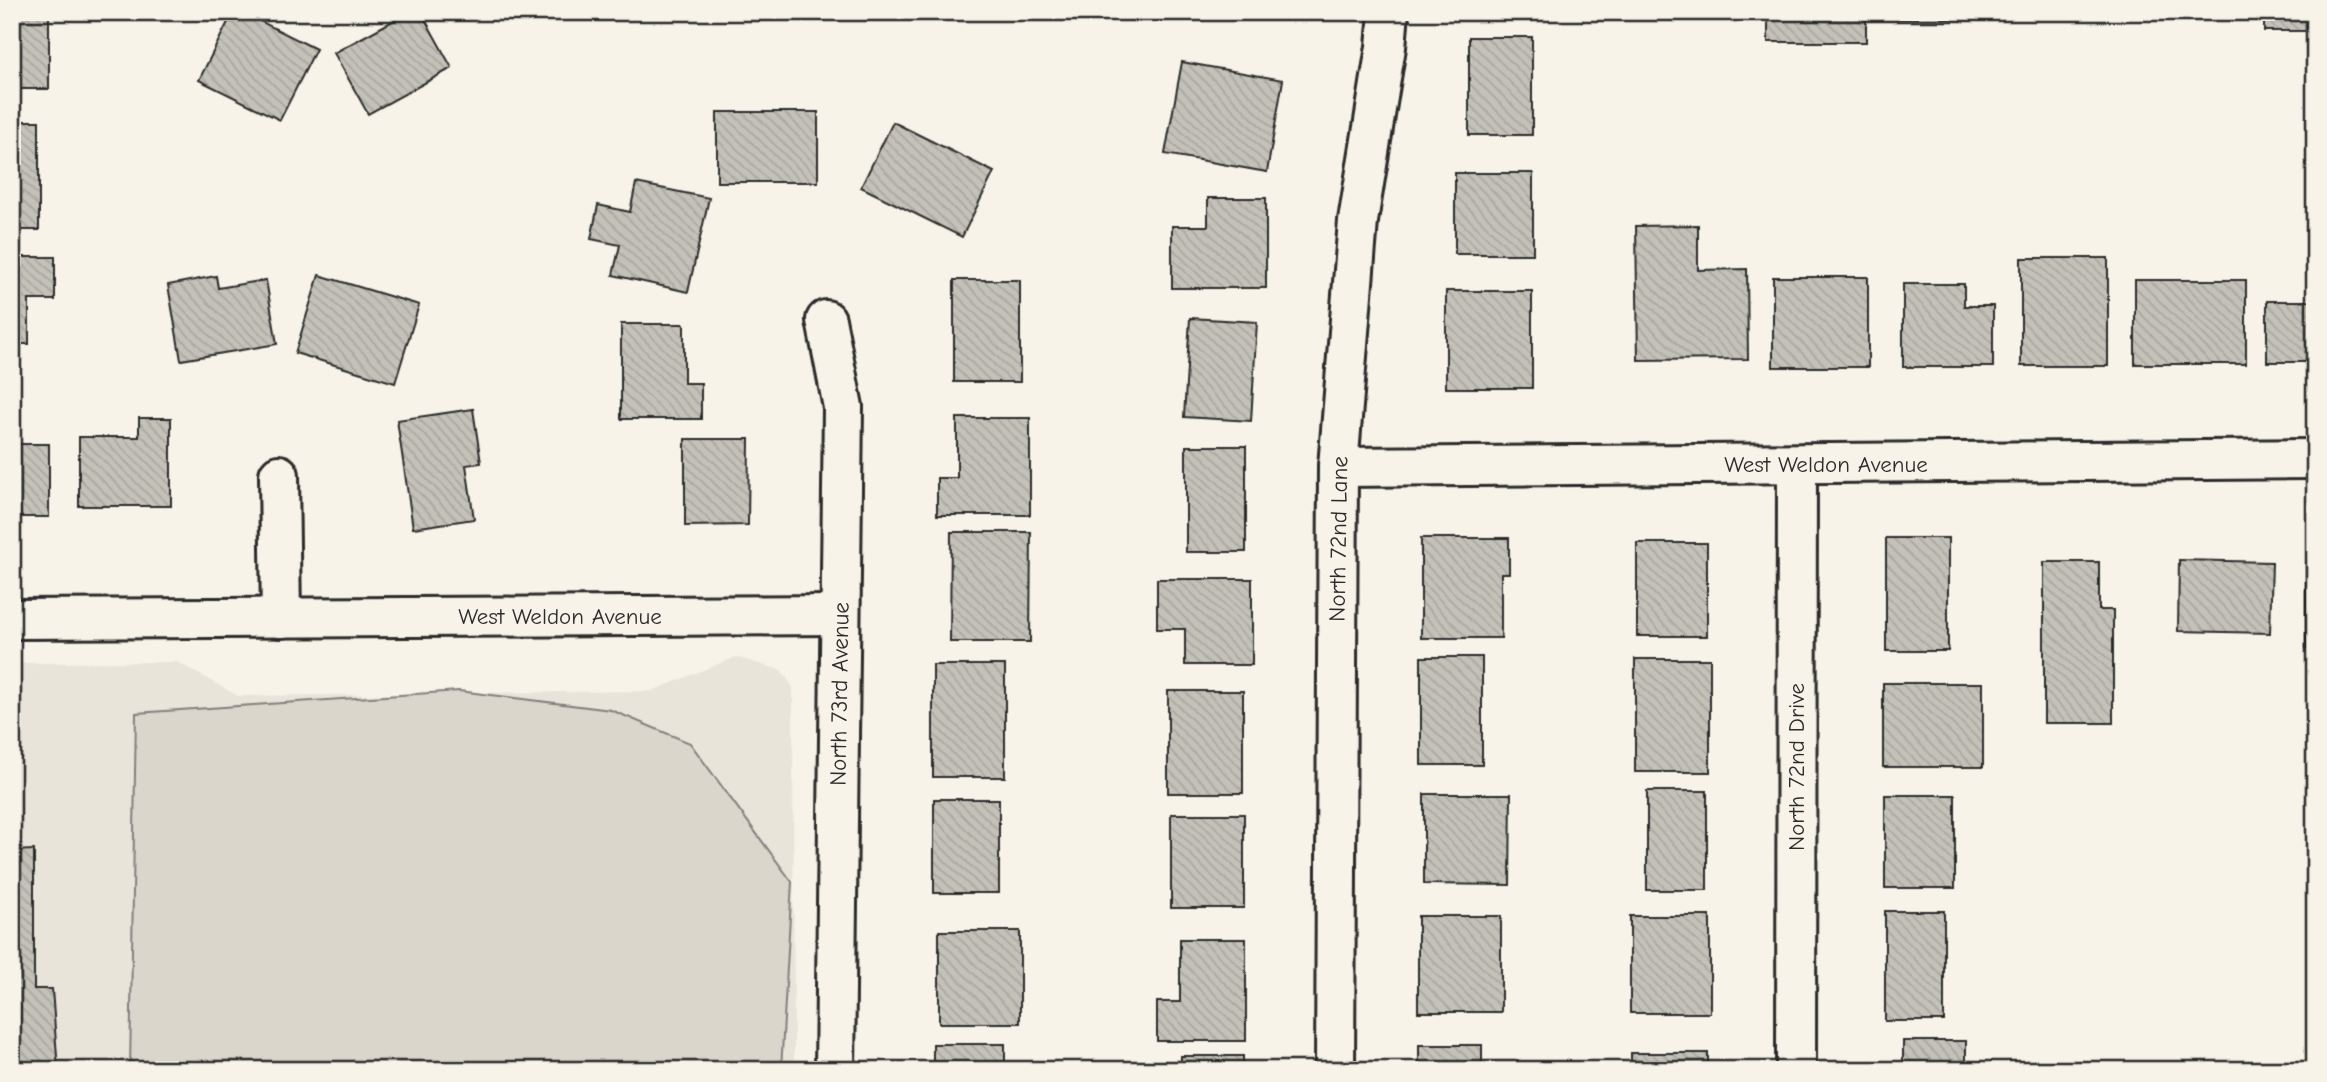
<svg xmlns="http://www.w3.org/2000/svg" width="2327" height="1082" font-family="'Comic Neue',sans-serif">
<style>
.built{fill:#e8e4da}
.garden{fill:#dad6cc;stroke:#82807c;stroke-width:2}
.building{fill:url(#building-back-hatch);stroke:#2b2b2b;stroke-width:2}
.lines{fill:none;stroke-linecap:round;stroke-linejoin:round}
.street-casing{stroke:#2b2b2b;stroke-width:44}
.street{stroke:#f7f3e8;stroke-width:38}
.labels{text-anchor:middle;stroke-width:5;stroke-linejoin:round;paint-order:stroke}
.street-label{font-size:23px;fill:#2b2b2b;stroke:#f7f3e8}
</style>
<defs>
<pattern id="building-back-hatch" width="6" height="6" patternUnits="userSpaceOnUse" patternTransform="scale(1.75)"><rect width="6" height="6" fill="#c4c1b9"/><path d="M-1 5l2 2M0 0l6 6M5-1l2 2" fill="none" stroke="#a9a69f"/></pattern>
</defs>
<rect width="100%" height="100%" fill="#f7f3e8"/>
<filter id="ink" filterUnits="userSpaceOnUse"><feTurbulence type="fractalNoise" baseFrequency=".0143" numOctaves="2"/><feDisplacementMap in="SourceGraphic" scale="14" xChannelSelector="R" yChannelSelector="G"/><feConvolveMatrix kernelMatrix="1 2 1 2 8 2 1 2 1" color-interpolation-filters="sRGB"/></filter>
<g filter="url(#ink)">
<path class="built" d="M736,657L781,670L793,687L794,1070H12V663L177,662L238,696L652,691Z"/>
<path class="garden" d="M459,691L611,710L690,743L792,882L781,1070H130L136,713Z"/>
<g class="building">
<rect x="12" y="12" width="37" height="77"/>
<path d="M233,12H242L316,49L280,120L199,80Z"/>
<path d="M409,12H421L452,68L368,114L334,53Z"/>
<rect x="1478" y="12" width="64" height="5"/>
<rect x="1768" y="12" width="98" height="30"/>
<rect x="1886" y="12" width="107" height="7"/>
<rect x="2264" y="12" width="51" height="19"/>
<rect x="1469" y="37" width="63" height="98"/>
<path d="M1182,62L1283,80L1267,172L1165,154Z"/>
<rect x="717" y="112" width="101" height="70"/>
<rect x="12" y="121" width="27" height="109"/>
<path d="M893,122L994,172L962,237L861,187Z"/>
<rect x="1455" y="173" width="78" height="81"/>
<path d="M636,183L709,198L688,292L613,275L620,245L591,239L598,205L630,212Z"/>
<path d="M1208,198H1266V288H1172V226H1208Z"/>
<path d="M1698,225V270L1747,269L1748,359L1638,360L1636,226Z"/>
<path d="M12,257H55V300H29V344H12Z"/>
<rect x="2021" y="258" width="87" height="108"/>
<path d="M319,275L419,305L395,383L295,353Z"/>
<path d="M216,276L218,288L266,280L277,344L181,360L168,285Z"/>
<rect x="1773" y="277" width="95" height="90"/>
<rect x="954" y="280" width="66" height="102"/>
<rect x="2135" y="280" width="111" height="84"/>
<path d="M1903,284H1964V306H1993V367H1903Z"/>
<rect x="1446" y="291" width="86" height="97"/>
<rect x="2267" y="301" width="48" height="61"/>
<path d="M1190,318L1257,322L1251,421L1184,417Z"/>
<path d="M621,324H684V383H701V419H621Z"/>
<path d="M473,409L481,463L466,465L474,519L413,528L397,420Z"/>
<path d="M139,418H171V506H79V437H139Z"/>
<path d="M957,418H1030V515H937V478H957Z"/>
<path d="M685,439H749L748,525L685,526Z"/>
<rect x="12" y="444" width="37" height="73"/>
<rect x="1186" y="446" width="60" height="106"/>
<path d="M951,532H1031L1030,642H950Z"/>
<path d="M1421,538H1509V573H1501V638H1421Z"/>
<rect x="1886" y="538" width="62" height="113"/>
<rect x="1637" y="543" width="70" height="93"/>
<path d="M2179,560L2272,562L2270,633L2178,631Z"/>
<path d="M2044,562H2099V610H2113V723H2044Z"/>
<rect x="2306" y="564" width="9" height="84"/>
<path d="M1157,579H1252V665H1185V629H1157Z"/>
<rect x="1421" y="657" width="61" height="108"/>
<rect x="1635" y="659" width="75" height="113"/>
<rect x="933" y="665" width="72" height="112"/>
<rect x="1883" y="683" width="100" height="84"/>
<rect x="1168" y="691" width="75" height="102"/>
<rect x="1647" y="791" width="60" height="99"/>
<path d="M1424,794H1511L1510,885L1424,884Z"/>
<rect x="1885" y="795" width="70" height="93"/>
<rect x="934" y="799" width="65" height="94"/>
<rect x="1171" y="814" width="73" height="94"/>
<path d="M34,850V989H52L58,1070H12V851Z"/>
<rect x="1885" y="911" width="59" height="110"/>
<rect x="1418" y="916" width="83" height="96"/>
<rect x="1630" y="916" width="80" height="97"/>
<rect x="939" y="931" width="81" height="92"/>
<path d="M1180,939H1246V1041H1157V1002H1180Z"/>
<rect x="1903" y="1041" width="63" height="29"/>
<rect x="933" y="1044" width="72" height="26"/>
<rect x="1419" y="1045" width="63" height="25"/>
<rect x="1631" y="1053" width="77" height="17"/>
<rect x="1181" y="1056" width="62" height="14"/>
</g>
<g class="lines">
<defs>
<g id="street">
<path d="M826,320L843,407L835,1070"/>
<path d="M1338,467L2315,459"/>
<path d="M279,475L281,618"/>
<path d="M12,619L840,615"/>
<path d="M1335,1070L1338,467L1358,221L1386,47L1389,12"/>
<path d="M1796,1070L1797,465"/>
</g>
</defs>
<use href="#street" class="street-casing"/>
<use href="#street" class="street"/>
</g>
</g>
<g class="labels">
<g class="street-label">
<text x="1826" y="472">West Weldon Avenue</text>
<text transform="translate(1338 539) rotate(-89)" y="8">North 72nd Lane</text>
<text x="560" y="624">West Weldon Avenue</text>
<text transform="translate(839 694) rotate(-89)" y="8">North 73rd Avenue</text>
<text transform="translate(1796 767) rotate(-90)" y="8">North 72nd Drive</text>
</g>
</g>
<rect width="2327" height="1082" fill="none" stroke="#f7f3e8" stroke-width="42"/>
<rect x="21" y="21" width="2285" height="1040" fill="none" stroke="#2b2b2b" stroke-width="2.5" filter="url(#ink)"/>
</svg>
